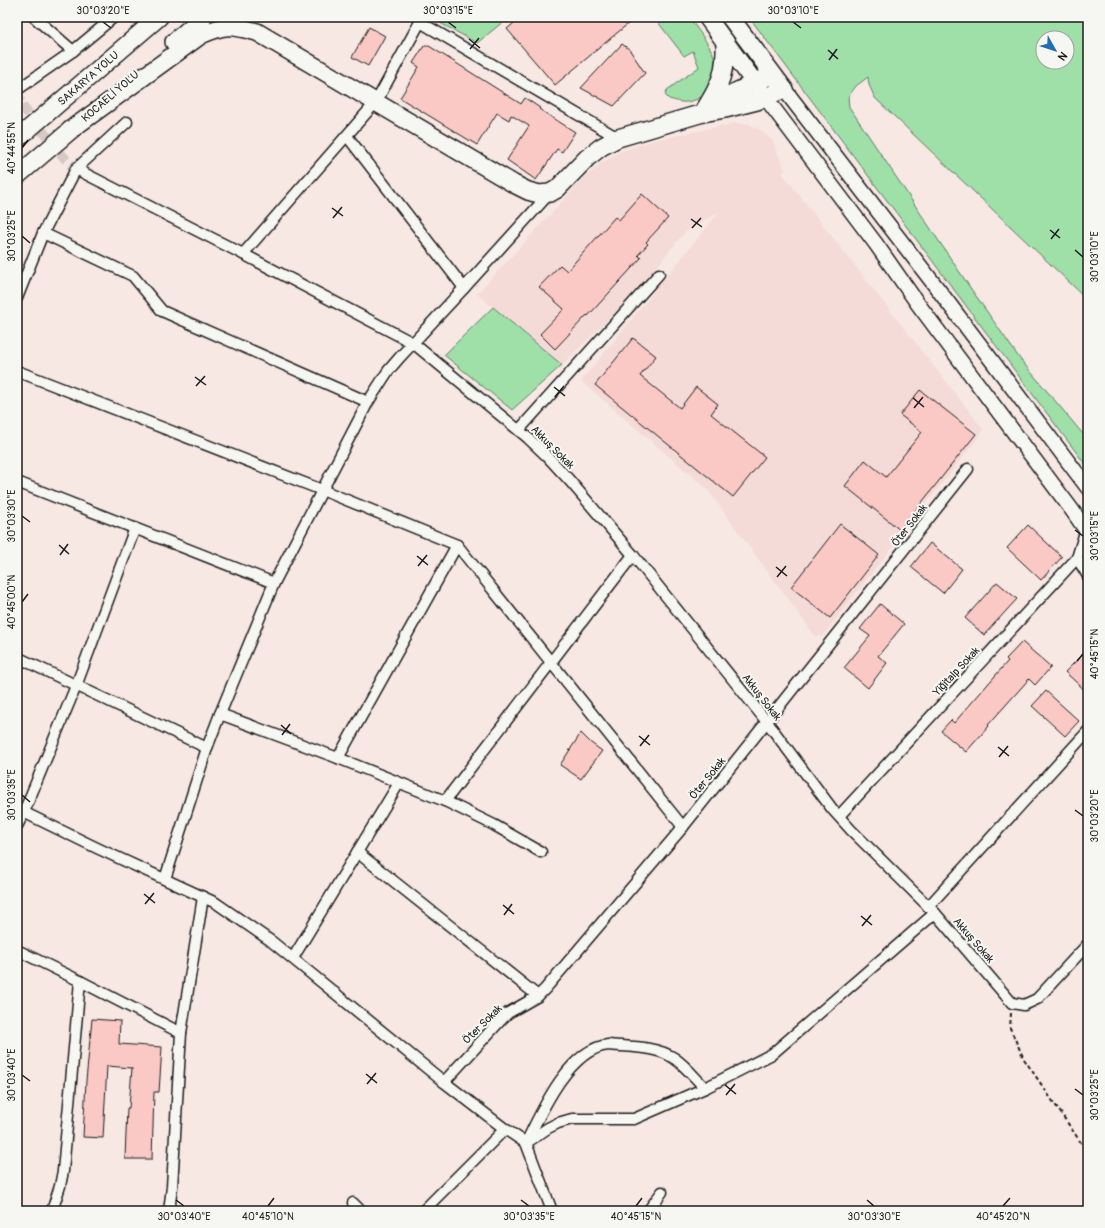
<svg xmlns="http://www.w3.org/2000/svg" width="1105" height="1228" font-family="Pangolin,sans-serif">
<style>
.built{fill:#f4dbd7}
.green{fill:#9fdfa8;stroke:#5e7e62;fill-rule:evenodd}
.building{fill:#fac9c5;stroke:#1c1c1c}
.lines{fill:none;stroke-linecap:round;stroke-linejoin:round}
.minor-tunnel{stroke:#d6c9c6;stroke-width:10;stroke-dasharray:10 5;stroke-linecap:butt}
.minor-casing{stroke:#1c1c1c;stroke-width:13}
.secondary-casing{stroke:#1c1c1c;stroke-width:17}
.trunk-casing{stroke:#1c1c1c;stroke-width:20}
.path{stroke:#1c1c1c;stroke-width:2;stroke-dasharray:4 3;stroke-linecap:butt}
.minor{stroke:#f6f6f2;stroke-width:10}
.secondary{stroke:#f6f6f2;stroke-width:14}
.trunk{stroke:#f6f6f2;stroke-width:17}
.ticks{fill:none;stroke:#1c1c1c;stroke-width:1.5}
.labels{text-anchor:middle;stroke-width:4;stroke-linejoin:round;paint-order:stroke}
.street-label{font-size:11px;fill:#1c1c1c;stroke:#f6f6f2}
.neatline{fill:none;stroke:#1c1c1c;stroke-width:1.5}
.ticks-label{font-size:10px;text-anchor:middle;fill:#1c1c1c}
</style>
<rect width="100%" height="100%" fill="#f7e8e4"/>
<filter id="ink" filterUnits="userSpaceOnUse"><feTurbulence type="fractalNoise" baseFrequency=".025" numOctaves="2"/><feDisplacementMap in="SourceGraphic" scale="8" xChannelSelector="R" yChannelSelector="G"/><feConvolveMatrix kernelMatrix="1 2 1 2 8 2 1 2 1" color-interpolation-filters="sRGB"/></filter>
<g filter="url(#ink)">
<path class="built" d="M735,123L749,124L760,130L772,140L785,170L782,173L984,430L822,637L815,636L707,489L581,381L720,211L685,232L650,275L627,301L562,365L477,294L578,184L600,164L621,151L655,140Z"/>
<g class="green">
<path d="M429,17H509L477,43Z"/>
<path d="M654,17H689C697,29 708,42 714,56C719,67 714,84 706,93C702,98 693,101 687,102C681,103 674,100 669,99L665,95L667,90L699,67L693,51L684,56Z"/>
<path d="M749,17H1088V300L875,98L869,85L868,77L856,86L848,97L849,107L856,117L969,286L1020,359L1088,440V468ZM1043,38H1067V62H1043Z"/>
<path d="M493,307L562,365L512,410L444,355Z"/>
</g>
<g class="building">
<path d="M521,17H636L555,85L507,29Z"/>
<path d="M369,27L385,36L368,66L352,57Z"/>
<path d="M622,44L629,49L645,73L614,106L581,88Z"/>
<path d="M424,46H429L521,104L525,98L540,108L539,109L575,132L562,152L557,149L536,180L507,160L529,126L511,115L509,120L497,113L477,145L400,98L419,67L413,63Z"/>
<path d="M642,194L668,218L646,242L648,244L638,255L641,258L588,316L587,315L555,349L540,334L564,309L539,287L560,265L567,271L615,217L619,220Z"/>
<path d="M633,338L656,356L640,376L680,408L696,387L718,404L711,414L765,457L733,497L595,385Z"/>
<path d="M920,390L976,434L900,530L845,486L865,460L886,477L922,432L900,415Z"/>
<path d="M840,524L879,555L830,618L791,587Z"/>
<path d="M1028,525L1062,557L1041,580L1007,548Z"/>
<path d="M930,543L962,569L943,593L911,567Z"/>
<path d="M997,582L1017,599L984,635L965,618Z"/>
<path d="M880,604L904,624L878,656L887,663L868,688L844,668L870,636L860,629Z"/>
<path d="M1022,642L1051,667L1035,685L1029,679L988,725L989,726L966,752L941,731L951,720L954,723L1008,661L1006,659Z"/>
<path d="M1088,649V693L1065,672Z"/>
<path d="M1046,691L1079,721L1065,736L1032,706Z"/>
<path d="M581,733L591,743L602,751L581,779L560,765Z"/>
<path d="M92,1019L120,1021L119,1044L162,1047L159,1092H154L152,1159H125L127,1108H129L132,1068L107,1066L103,1138L83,1137L86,1081Z"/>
</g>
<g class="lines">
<path class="minor-tunnel" d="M17,92L22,106L67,161L76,169"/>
<defs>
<g id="minor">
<path d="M34,17L73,51"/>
<path d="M17,90L73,51L114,17"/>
<path d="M347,136L464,288"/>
<path d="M76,169L127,122"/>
<path d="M43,233L133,276L162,311L368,402"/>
<path d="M243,254L376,102L420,22L618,138"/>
<path d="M17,298L43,233L76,169L243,254L413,343L528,438L547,456L570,481L633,555L767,722L833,810L851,830L935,913L1012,1003L1024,1005L1037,999L1088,944"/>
<path d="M17,371L322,490L457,545L683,827"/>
<path d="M519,430L659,274"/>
<path d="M17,482L274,583"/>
<path d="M1077,558L1086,529"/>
<path d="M17,657L207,748"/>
<path d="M220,714L338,758L445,801L494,825L541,852"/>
<path d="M338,758L457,545"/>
<path d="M445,801L633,555"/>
<path d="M17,809L97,848L216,903L271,941L444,1082L505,1129L526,1143L552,1211"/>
<path d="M839,816L1077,558L1088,576"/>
<path d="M17,826L24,812L76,686L135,528"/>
<path d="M357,852L538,996"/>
<path d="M165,879L207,748L220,714L274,583L368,402L388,371L400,357L464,288L550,193"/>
<path d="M928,907L1088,731"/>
<path d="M17,950L80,981L63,1171L60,1186L52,1211"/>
<path d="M293,958L399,783"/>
<path d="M80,981L181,1033L172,1187L169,1211"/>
<path d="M181,1033L203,897"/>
<path d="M444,1082L499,1022L508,1013L538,996L545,989L683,827L968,469"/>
<path d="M526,1143L548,1128L558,1123L572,1119H634L705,1088L772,1054L935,913"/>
<path d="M526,1143C541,1112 569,1049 608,1045C629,1047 656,1046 674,1058C686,1066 695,1078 705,1088"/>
<path d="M353,1203L361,1211"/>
<path d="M423,1211L505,1129"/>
<path d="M648,1211L662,1192"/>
</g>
<g id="secondary">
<path d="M784,89L934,284L1088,488"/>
<path d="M765,97L876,244L918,304L1072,510L1088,533"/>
</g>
<g id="trunk">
<path d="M707,17L765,97"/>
<path d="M174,42L203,17"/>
<path d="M705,109C721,84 726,71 725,41"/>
<path d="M708,109L727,96L765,78"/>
<path d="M69,131L201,35C225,24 231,25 257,32L514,184L528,191L539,194L550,193L557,189L587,158L601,147L618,138L703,113L725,109L757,101L784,89L730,17"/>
<path d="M17,139L159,17"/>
<path d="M17,176L78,124"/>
</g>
</defs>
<use href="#minor" class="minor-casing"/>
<use href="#secondary" class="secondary-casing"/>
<use href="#trunk" class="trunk-casing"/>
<path class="path" d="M1011,1013L1010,1028L1024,1059L1088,1153"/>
<use href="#minor" class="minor"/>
<use href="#secondary" class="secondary"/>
<use href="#trunk" class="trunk"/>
</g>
</g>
<path class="ticks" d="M103,22L111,28M448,22L456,28M793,22L801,28M469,39L480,48M470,49L479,38M828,50L838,59M829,60L837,49M22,148L28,140M332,208L343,216M333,218L342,207M691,219L702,227M692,228L701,218M1050,230L1060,238M22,236L30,243M1051,239L1059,229M1075,250L1083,257M195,377L206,385M196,386L205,376M554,387L565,396M555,397L564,386M913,398L924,407M914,408L923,397M22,516L30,522M1075,530L1083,536M59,545L69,554M60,555L68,544M417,556L428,565M418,566L427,555M776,567L787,576M777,577L786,566M22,602L28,594M1077,661L1083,654M281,725L291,734M282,735L290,724M639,736L650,745M640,746L649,735M998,747L1009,756M999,757L1008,746M22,795L30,802M1075,810L1083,816M144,894L155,903M145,904L154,893M503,905L514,914M504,915L512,904M861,916L872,925M862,926L871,915M366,1074L377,1083M22,1075L30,1081M367,1084L376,1073M725,1085L736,1094M1075,1089L1083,1095M726,1095L735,1084M176,1200L184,1206M521,1200L529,1206M867,1200L874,1206M268,1206L274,1198M636,1206L642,1198M1003,1206L1010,1198"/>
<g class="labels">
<g class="street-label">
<text transform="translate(88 78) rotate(-41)" y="4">SAKARYA YOLU</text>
<text transform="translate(110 96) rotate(-41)" y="4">KOCAELİ YOLU</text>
<text transform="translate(553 447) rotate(45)" y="4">Akkuş Sokak</text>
<text transform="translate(909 525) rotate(-52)" y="4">Öter Sokak</text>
<text transform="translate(956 671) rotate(-47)" y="4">Yiğitalp Sokak</text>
<text transform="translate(762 697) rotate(52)" y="4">Akkuş Sokak</text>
<text transform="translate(707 778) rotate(-51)" y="4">Öter Sokak</text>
<text transform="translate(974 940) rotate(49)" y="4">Akkuş Sokak</text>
<text transform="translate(482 1024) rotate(-45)" y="4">Öter Sokak</text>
</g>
</g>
<rect width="1105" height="1228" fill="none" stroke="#f6f6f2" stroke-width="44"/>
<g transform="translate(1055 50) rotate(129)"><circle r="19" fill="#f6f6f2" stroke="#9f9f9c"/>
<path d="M0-3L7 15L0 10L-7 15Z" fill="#1f6fb2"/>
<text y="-6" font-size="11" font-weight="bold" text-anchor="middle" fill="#1c1c1c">N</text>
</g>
<rect x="22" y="22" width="1061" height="1184" class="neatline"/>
<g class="ticks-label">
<text x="103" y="14">30°03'20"E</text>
<text x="448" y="14">30°03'15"E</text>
<text x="793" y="14">30°03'10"E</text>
<text transform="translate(11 148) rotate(-90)" y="4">40°44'55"N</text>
<text transform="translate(11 236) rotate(-90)" y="4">30°03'25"E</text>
<text transform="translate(1094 257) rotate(-90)" y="4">30°03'10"E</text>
<text transform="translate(11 516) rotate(-90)" y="4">30°03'30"E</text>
<text transform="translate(1094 536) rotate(-90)" y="4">30°03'15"E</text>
<text transform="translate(11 602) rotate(-90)" y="4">40°45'00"N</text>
<text transform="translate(1094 654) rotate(-90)" y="4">40°45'15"N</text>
<text transform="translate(11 795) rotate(-90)" y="4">30°03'35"E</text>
<text transform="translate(1094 816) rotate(-90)" y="4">30°03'20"E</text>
<text transform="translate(11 1075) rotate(-90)" y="4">30°03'40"E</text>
<text transform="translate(1094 1095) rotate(-90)" y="4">30°03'25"E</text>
<text x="184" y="1220">30°03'40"E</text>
<text x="268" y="1220">40°45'10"N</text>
<text x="529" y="1220">30°03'35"E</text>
<text x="636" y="1220">40°45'15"N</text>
<text x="874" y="1220">30°03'30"E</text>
<text x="1003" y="1220">40°45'20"N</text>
</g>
</svg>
